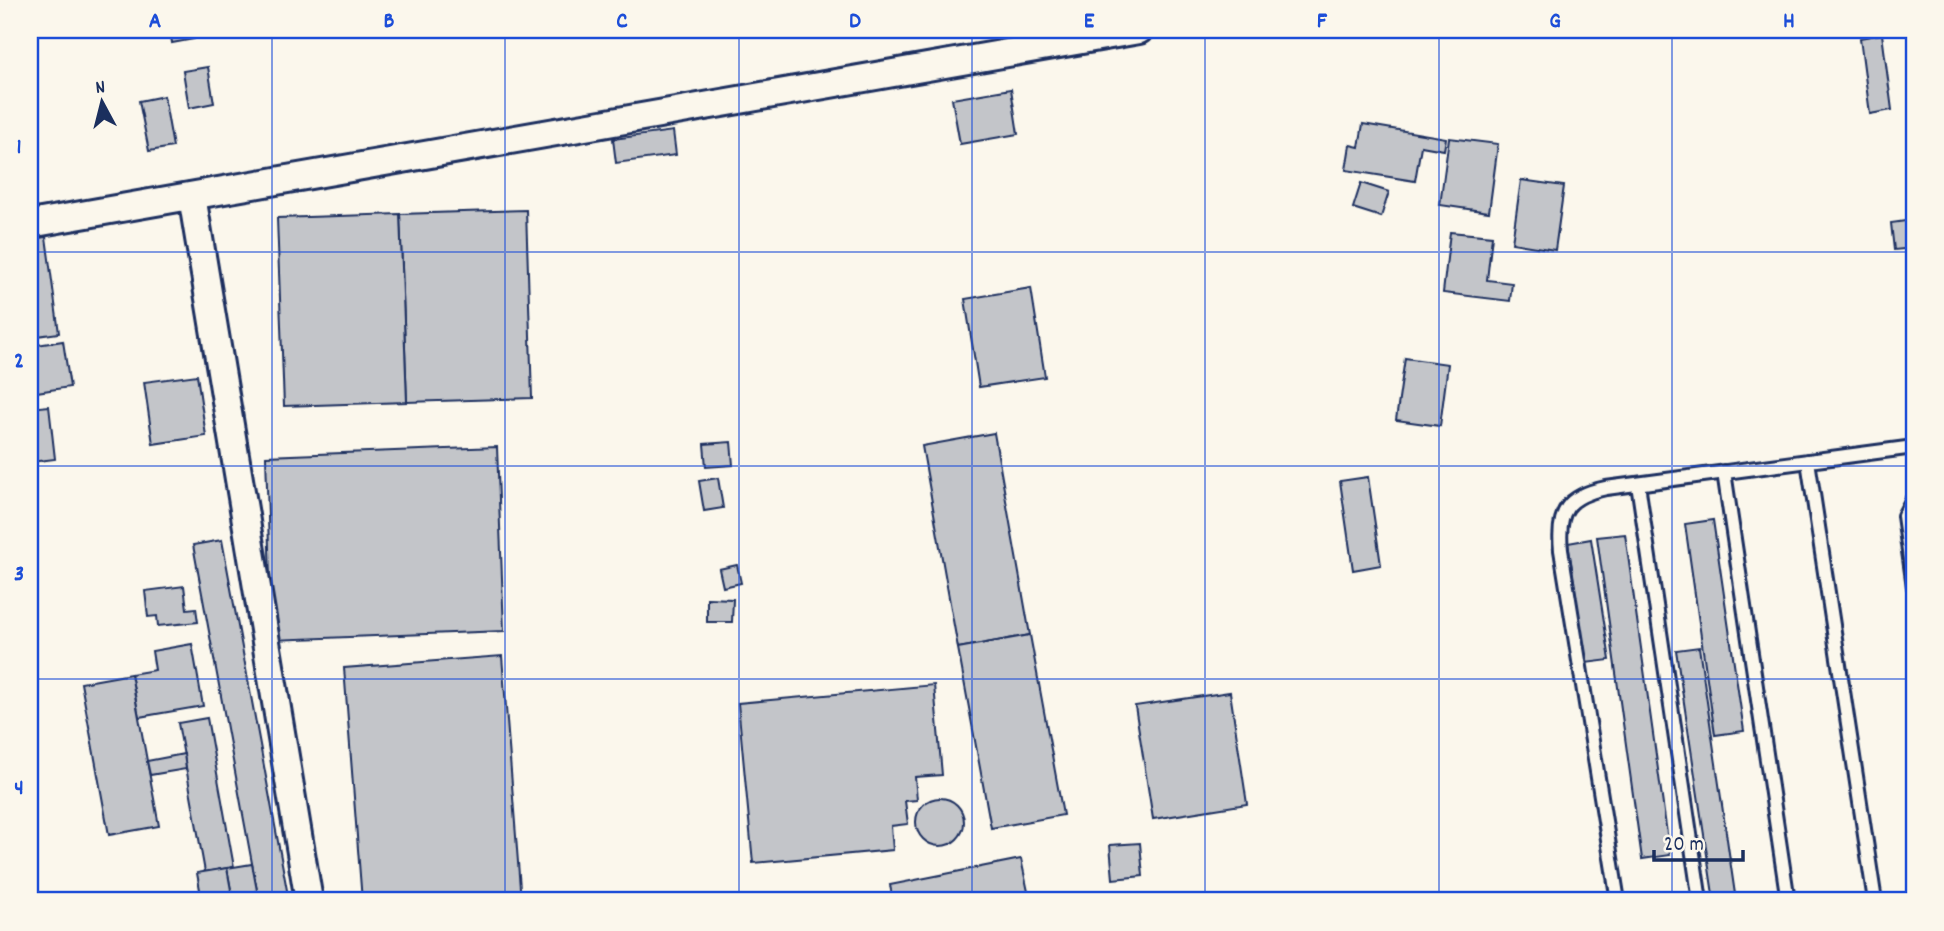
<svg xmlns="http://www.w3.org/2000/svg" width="1944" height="931" font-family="Dekko,sans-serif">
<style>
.building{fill:#c3c5c9;stroke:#1b2f5e;stroke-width:2}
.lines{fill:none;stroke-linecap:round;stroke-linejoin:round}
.lane-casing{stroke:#1b2f5e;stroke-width:18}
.street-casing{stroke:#1b2f5e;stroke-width:32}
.lane{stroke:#fbf7ec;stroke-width:12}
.street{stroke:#fbf7ec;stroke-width:26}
.grid{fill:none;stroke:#1d4ed8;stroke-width:2;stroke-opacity:0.55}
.neatline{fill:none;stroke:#1d4ed8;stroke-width:2.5}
.grid-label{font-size:23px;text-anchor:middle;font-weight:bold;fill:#1d4ed8}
</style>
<rect width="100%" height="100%" fill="#fbf7ec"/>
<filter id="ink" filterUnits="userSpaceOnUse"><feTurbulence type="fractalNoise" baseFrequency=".0143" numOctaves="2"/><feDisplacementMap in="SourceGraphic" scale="14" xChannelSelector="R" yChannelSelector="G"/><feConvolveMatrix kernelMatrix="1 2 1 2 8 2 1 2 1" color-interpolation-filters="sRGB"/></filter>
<g filter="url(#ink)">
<g class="building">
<path d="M170,30H192L194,39L172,43Z"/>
<path d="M801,30H836L802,34Z"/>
<path d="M1882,34L1892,110L1870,114L1860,38Z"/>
<path d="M208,67L214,103L189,108L183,71Z"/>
<path d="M1011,89L1018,134L960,144L952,99Z"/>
<path d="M164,96L173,147L149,151L139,101Z"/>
<path d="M1363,124L1446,138L1444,150L1421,146L1415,181L1346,170L1350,145L1359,147Z"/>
<path d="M673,131L676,155L616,163L613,139Z"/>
<path d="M1449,138L1498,144L1489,212L1440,205Z"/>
<path d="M1521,180L1564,186L1555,250L1512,243Z"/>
<path d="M1361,183L1389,192L1381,217L1353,208Z"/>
<path d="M526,210L532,398L407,402L400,214Z"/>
<path d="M400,214L407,402L284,406L277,218Z"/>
<path d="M1913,220L1914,248L1894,250L1891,223Z"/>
<path d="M1450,232L1492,236L1487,280L1512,283L1510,301L1443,293Z"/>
<path d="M46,237L59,333L30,337V239Z"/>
<path d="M1031,288L1045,377L979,387L965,299Z"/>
<path d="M63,341L70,387L30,393V346Z"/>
<path d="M1405,358L1448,364L1440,426L1396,420Z"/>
<path d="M197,375L206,436L153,444L144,382Z"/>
<path d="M49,406L55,459L30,462V408Z"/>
<path d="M994,433L1030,635L958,648L922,446Z"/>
<path d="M731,442L733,465L706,467L704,444Z"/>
<path d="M497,447L504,631L272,640L266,456Z"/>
<path d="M1368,477L1381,565L1353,570L1340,481Z"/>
<path d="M718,478L723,508L704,511L699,481Z"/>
<path d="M1713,520L1744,731L1715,735L1685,524Z"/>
<path d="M1625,534L1670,855L1642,859L1597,537Z"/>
<path d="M1591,539L1610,660L1586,663L1568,543Z"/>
<path d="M222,540L289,901H259L193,545Z"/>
<path d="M737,565L741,583L723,587L719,569Z"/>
<path d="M184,586L187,609L196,608L198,622L158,626L157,616L148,617L145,591Z"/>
<path d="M707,598L733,599L732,622H707Z"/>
<path d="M1030,635L1063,815L991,828L958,648Z"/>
<path d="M192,644L203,706L139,717L131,674L155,670L152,651Z"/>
<path d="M1699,647L1736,901H1714L1676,650Z"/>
<path d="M502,656L521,901H362L344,668Z"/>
<path d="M131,674L159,826L109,835L81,683Z"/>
<path d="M934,685L942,775L915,777L917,800L905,801L908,824L891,826L893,850L753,863L738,703Z"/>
<path d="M1230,692L1247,804L1153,819L1135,706Z"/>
<path d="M207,718L234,867L205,872L178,723Z"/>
<path d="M184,754L186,769L150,775L147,761Z"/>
<circle cx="940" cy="822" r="24"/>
<path d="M1140,843L1143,876L1113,879L1110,845Z"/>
<path d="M1021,859L1030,901H893L890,885Z"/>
<path d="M252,864L259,901H233L227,868Z"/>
<path d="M227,868L233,901H202L197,873Z"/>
<path d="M793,893V901H753V896Z"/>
</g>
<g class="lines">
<defs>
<g id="lane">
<path d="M1808,461L1875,901"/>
<path d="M1724,472L1788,901"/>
<path d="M1638,484L1700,901"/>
<path d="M1914,497L1904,516L1914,587"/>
<path d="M1618,901L1561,550C1557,511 1567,496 1606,488L1914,447"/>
</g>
<g id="street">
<path d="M192,196L309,901"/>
<path d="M30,224L1139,30"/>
</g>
</defs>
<use href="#lane" class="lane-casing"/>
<use href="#street" class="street-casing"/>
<use href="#lane" class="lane"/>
<use href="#street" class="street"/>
</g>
</g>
<path class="grid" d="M272,30V901M505,30V901M739,30V901M972,30V901M1205,30V901M1439,30V901M1672,30V901M30,252H1914M30,466H1914M30,679H1914"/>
<rect width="1944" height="931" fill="none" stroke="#fbf7ec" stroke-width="77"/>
<g transform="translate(102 102) rotate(353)" stroke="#fbf7ec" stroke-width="5" paint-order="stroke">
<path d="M0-5L12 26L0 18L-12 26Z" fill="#1b2f5e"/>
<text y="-10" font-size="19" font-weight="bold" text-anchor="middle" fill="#1b2f5e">N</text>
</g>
<path d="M1654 850v10h89v-10" fill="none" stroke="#1b2f5e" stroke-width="3.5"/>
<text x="1664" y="850" font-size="21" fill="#1b2f5e" stroke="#fbf7ec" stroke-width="5" paint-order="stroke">20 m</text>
<rect x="38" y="38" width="1868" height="854" class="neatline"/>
<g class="grid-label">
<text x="155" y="27">A</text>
<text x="389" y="27">B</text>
<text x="622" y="27">C</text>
<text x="855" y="27">D</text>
<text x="1089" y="27">E</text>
<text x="1322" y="27">F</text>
<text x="1555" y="27">G</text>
<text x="1789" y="27">H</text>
<text x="19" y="153">1</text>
<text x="19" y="367">2</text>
<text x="19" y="580">3</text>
<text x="19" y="794">4</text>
</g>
</svg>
